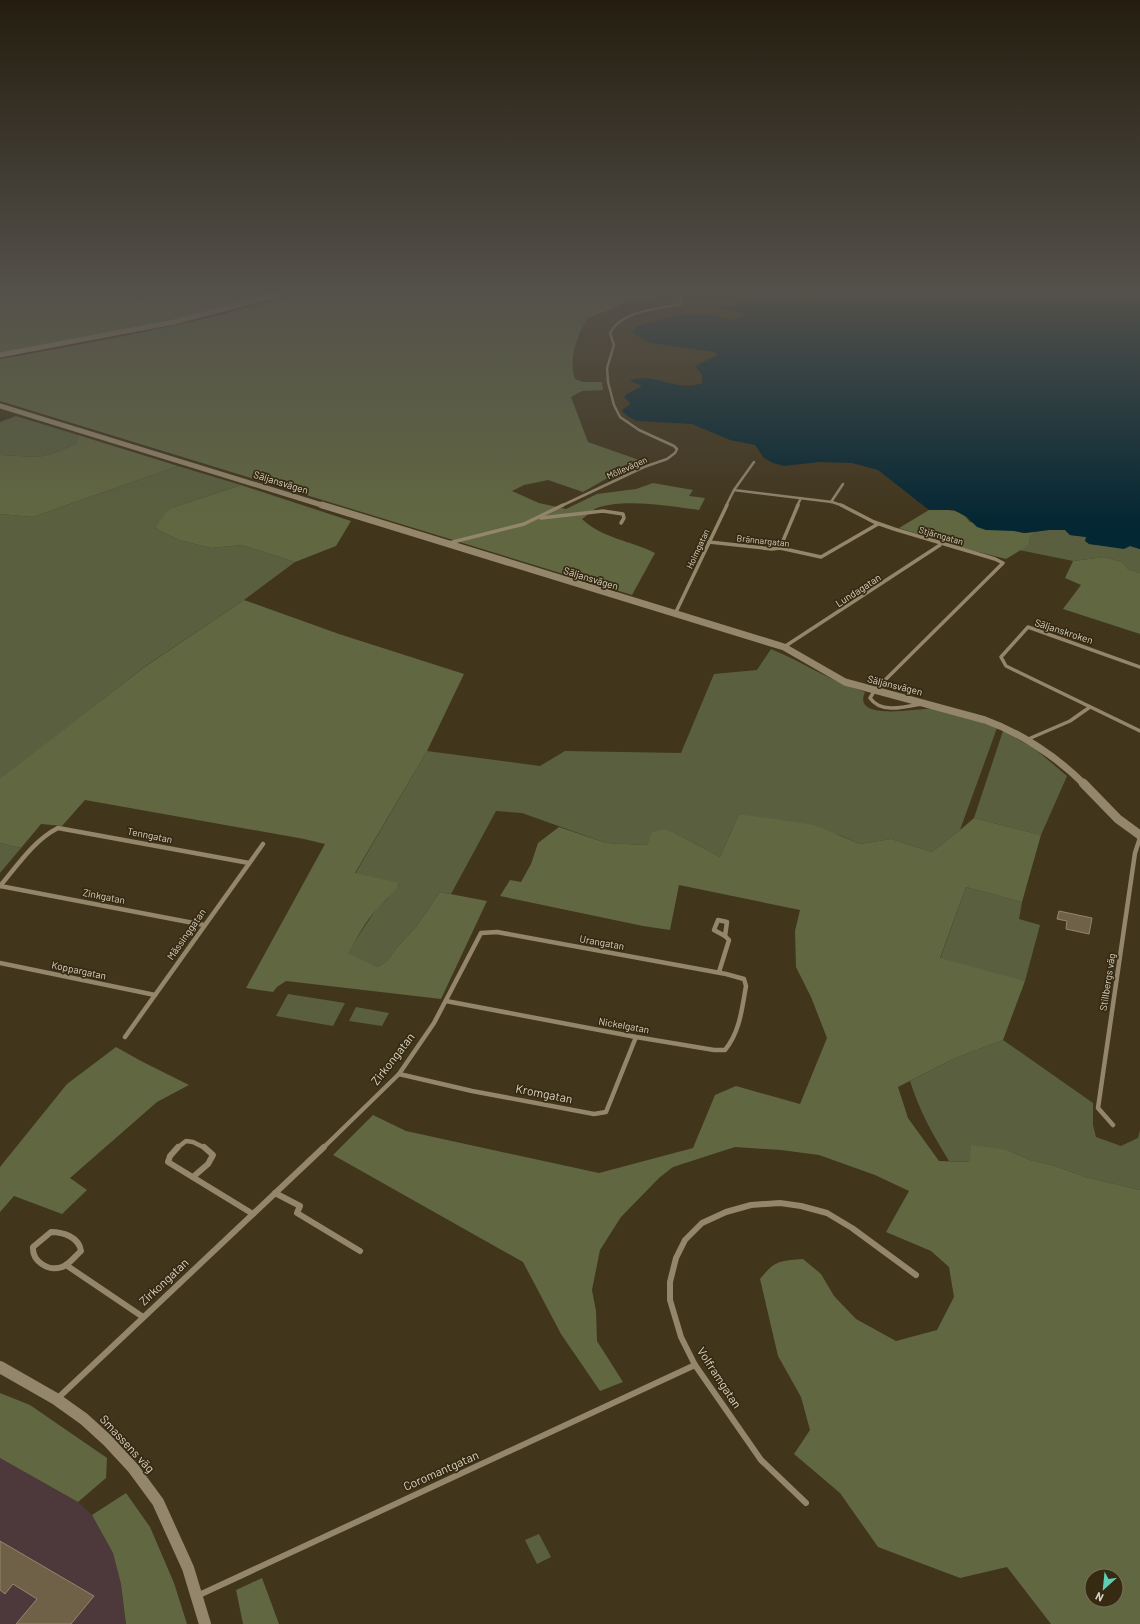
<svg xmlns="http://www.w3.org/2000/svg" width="1140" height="1624" font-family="Barlow,sans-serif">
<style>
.education{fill:#4d383b}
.green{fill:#5a603f}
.forest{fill:#616741;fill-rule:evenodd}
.water{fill:#042734}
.building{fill:#6e6147;stroke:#94866b}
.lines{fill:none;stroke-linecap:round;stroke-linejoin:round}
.street-far3{stroke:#94866b;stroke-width:2.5}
.street-far2{stroke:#94866b;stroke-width:3.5}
.street-far1{stroke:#94866b;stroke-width:4.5}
.street{stroke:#94866b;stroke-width:6}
.secondary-far3{stroke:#94866b;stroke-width:5}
.secondary-far2{stroke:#94866b;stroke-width:7}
.secondary-far1{stroke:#94866b;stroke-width:9}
.secondary{stroke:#94866b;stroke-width:12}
.labels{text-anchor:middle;stroke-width:3.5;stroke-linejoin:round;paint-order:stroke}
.far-street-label{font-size:9px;fill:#dad3c4;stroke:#362b12}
.street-label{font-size:10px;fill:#dad3c4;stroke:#362b12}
.near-street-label{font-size:12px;fill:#dad3c4;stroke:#362b12}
</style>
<rect width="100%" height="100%" fill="#41351c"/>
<path class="education" d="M0,1458L78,1502L92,1515L113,1553L121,1584L126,1624H0Z"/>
<g class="green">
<path d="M16,416L78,435L76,444L52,454L38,457L0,455V422Z"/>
<path d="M178,466L241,485L174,507L155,528L179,540L211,548L242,545L295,562L244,600L147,665L0,780V514L33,517Z"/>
<path d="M1049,530H1065L1070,535L1086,537L1089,544L1124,548L1130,546L1140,549V573L1128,569L1122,562L1104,557L1073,561L1019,550L1029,545L1030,537L1035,532Z"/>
<path d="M771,649C803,662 832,682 865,692C851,723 921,707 934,709C952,712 979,721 997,728L960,830L932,852L891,839L860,844L839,835L739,814L720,857L673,832L663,830L651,834L647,845L606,843L522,813L496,811L451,894L440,892L416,927L399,945L387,961L378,967L347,953L377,908L387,899L399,884L355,874L427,751L540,766L565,751L681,753L714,674L757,670Z"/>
<path d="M1003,731L1034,748L1067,776L1041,835L974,818Z"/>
<path d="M0,843L21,848L0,873Z"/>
<path d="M966,887L1022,902L1019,919L1040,925L1025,981L940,959Z"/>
<path d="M288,994L345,1003L333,1026L276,1016Z"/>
<path d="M356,1007L389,1013L382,1026L349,1021Z"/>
<path d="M1003,1040L1093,1103V1125L1096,1137L1121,1146L1138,1138L1140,1130V1190L1085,1177L1055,1166L1030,1160L1007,1150L971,1162L949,1161C933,1135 919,1110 910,1081L953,1059Z"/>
<path d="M539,1534L551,1557L537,1564L525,1540Z"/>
</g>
<g class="forest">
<path d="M0,294H133L139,298L158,294H272L171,321L0,354Z"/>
<path d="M293,294H660L655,297L626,301L616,307L588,318C577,335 568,359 575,379L583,382H602L603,390L582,391L571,397L588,442L639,460L583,492L548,480L524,485L512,491L539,503L566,509L597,494L636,489L653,483L693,490L689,496L705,498L699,510C670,506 625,498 597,508C592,510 587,516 582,519C602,538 631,541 655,553L632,595L0,401V359C99,341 197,324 293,294Z"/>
<path d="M78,435L178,466L33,517L0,514V455L38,457L52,454L76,444Z"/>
<path d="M241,485L351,521L336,546L295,562L242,545L211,548L179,540L155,528L167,511L174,507Z"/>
<path d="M929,510C944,510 960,507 970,522L1024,533L1035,532L1030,537L1029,545L1006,559L959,547L899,528Z"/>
<path d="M1104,557L1122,562L1128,569L1140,573V634L1063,609L1081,585L1065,578L1073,561Z"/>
<path d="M244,600L339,634L464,674L427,751L355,873L399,883C395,894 384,900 377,909C365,922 357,938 348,953L378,967L387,961L399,945L416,927L440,892L487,901L441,999L286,981L277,987L273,992L246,988L325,844L304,839L85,800L62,826L41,824L21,848L0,843V779L146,666Z"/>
<path d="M739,814L814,825L860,844L891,839L932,852L960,830L974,818L1041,835L1022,902L966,887L940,958L1025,981L1003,1040L953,1059L898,1087L908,1118L939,1161L970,1162L971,1145L1007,1150L1030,1160L1055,1166L1085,1177L1140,1190V1624H1051L1007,1567L960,1578L878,1547L840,1493L794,1454L810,1430L801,1397L778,1356L760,1279C775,1260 780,1261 803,1259L821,1274L834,1296L856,1319L896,1341L937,1330L954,1297L949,1267L931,1251L886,1232L909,1191L875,1175L819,1155L781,1150L735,1147L673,1167L659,1178L621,1217L600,1250L592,1290L596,1311L597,1341L623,1382L600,1391L561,1334L523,1262L333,1155L373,1115L406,1131L599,1173L693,1148L715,1095L736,1086L800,1104L827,1038L811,997L796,967L795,931L800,910L679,885L670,930L643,926L500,896L510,880L521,882L531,864L538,843L559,827L606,843L647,845L651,833L663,829L673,832L720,857ZM1092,1576H1116V1600H1092Z"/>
<path d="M116,1047L141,1061L189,1085L157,1102L70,1178L87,1190L62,1214L14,1196L0,1212V1167L67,1084Z"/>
<path d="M0,1393L30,1405L107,1458L106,1478L78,1502L0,1458Z"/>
<path d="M126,1493L150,1527L174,1583L187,1624H126L121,1584L113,1553L92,1515Z"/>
<path d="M262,1578L279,1624H243L236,1590Z"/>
</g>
<path class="water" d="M854,294H1140V549L1130,546L1124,549L1089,544L1085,541L1086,537L1070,535L1065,530H1048L1024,533L1015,531L986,530L977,527L967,517L954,510H929L878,470L852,463L819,462L784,466L773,463L764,458L755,445L730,440L692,424L637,421L629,417L622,411L624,408L629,406L630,403L624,397L627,394L642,386L630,381C651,371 679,393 702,383V375L695,366L717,355L715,352L650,343L632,332L635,327L679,314L715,315L730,320L739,318L743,315L742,313L712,307L771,301L810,303Z"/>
<g class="building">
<path d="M1059,911L1092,918L1089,934L1066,929L1067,921L1057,919Z"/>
<path d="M0,1541L94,1596L71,1624H16L37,1599L13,1584L5,1594L0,1590Z"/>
</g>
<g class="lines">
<g class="street-far3">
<path d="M754,462L734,490L832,502L844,506"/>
<path d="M831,502L843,484"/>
<path d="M561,506L644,467L667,459L675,453L677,449L674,446L639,430L620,417L614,405L608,382L607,368L614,345L610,333C622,310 658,309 681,304L682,294"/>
<path d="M726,506L734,490"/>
<path d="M797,506L801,498"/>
</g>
<g class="street-far2">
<path d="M841,505L874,522L894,529L995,559L1003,563L875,690L870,698C881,714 905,707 921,704"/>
<path d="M541,518L603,511L623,514L624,518L621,523"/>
<path d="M709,542L772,549L780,548L821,557L878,524"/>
<path d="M449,543L524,524L563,505"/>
<path d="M780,548L798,505"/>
<path d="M675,614L727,505"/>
<path d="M784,647L940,545"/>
<path d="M1140,667L1028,627L1001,657L1006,666L1140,731"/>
<path d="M1026,740L1070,721L1090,707"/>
</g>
<g class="street-far1">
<path d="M0,886C17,866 34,840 58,828L249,863"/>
<path d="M0,886L204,925"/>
<path d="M718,920L727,922L725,936L714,930Z"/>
<path d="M0,963L155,995"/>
<path d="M719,972L729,940L725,936"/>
<path d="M125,1037L263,844"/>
<path d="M399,1074L472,1091L594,1114L606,1112L636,1037"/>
<path d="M1113,1125L1098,1108L1135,853L1140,838"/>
<path d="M177,1148L186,1141L193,1142L205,1148"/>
<path d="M323,1148L399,1074L434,1023L481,933L497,932L726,974L744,979L746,986C742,1008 740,1032 725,1050H714L636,1037L446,1001"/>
</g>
<g class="street">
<path d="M178,1147L170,1156L168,1162L253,1214"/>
<path d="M193,1177L208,1164L213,1155L204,1147"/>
<path d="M275,1193L300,1206L297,1213L360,1251"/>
<path d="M51,1232C63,1232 79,1237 81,1251C75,1256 69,1265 62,1267C48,1272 32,1261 33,1247Z"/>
<path d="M66,1265L143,1317"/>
<path d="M58,1398L324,1147"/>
<path d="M806,1503L761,1460L695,1365L681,1337L670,1300V1282L676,1258L685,1240L702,1223L726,1212L751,1205L780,1203L801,1206L827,1213L852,1228L916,1275"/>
<path d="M197,1596L695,1365"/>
</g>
<g class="secondary-far3">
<path d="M0,355L174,322L280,294"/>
<path d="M0,406L325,506"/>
</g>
<path class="secondary-far2" d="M322,505L784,647L845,682L985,720C1021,733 1057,757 1084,784"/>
<path class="secondary-far1" d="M1083,783L1118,819L1140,835"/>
<path class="secondary" d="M0,1367L56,1399L84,1419L107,1440L133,1468L158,1502L188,1568L205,1624"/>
</g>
<linearGradient id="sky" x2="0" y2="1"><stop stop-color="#241d0f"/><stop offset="0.56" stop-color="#54514b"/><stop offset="1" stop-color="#54514b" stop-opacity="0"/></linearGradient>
<rect width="1140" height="521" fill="url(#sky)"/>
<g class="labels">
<g class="far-street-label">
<text transform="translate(627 468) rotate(-24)" y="3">Möllevägen</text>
<text transform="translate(941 536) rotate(16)" y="3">Stjärngatan</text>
<text transform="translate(763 541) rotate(6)" y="3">Brännargatan</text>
<text transform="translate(698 549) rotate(-65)" y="3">Holmgatan</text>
</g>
<g class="street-label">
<text transform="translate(281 482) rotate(17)" y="4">Säljansvägen</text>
<text transform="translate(591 578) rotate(17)" y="4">Säljansvägen</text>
<text transform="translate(858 590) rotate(-33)" y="4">Lundagatan</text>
<text transform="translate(1064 631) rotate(18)" y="4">Säljanskroken</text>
<text transform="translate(895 685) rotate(14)" y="4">Säljansvägen</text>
<text transform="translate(150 835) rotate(11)" y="4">Tenngatan</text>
<text transform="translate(104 896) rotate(11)" y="4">Zinkgatan</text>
<text transform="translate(186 934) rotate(-55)" y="4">Mässinggatan</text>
<text transform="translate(602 942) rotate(10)" y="4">Urangatan</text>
<text transform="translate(79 970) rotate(12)" y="4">Koppargatan</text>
<text transform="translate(1107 982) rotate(-81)" y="4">Stillbergs väg</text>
<text transform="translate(624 1025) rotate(10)" y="4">Nickelgatan</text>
</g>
<g class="near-street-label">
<text transform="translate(393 1059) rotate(-52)" y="4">Zirkongatan</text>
<text transform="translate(544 1094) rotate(11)" y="4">Kromgatan</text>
<text transform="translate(164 1282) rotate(-43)" y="4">Zirkongatan</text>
<text transform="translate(719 1378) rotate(57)" y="4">Volframgatan</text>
<text transform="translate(127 1444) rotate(47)" y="4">Smassens väg</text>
<text transform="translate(441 1471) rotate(-24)" y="4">Coromantgatan</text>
</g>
</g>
<g transform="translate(1104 1588) rotate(207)"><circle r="19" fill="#362b12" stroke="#786e59"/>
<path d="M0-3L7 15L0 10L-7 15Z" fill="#5eceb7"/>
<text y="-6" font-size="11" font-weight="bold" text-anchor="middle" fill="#dad3c4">N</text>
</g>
</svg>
